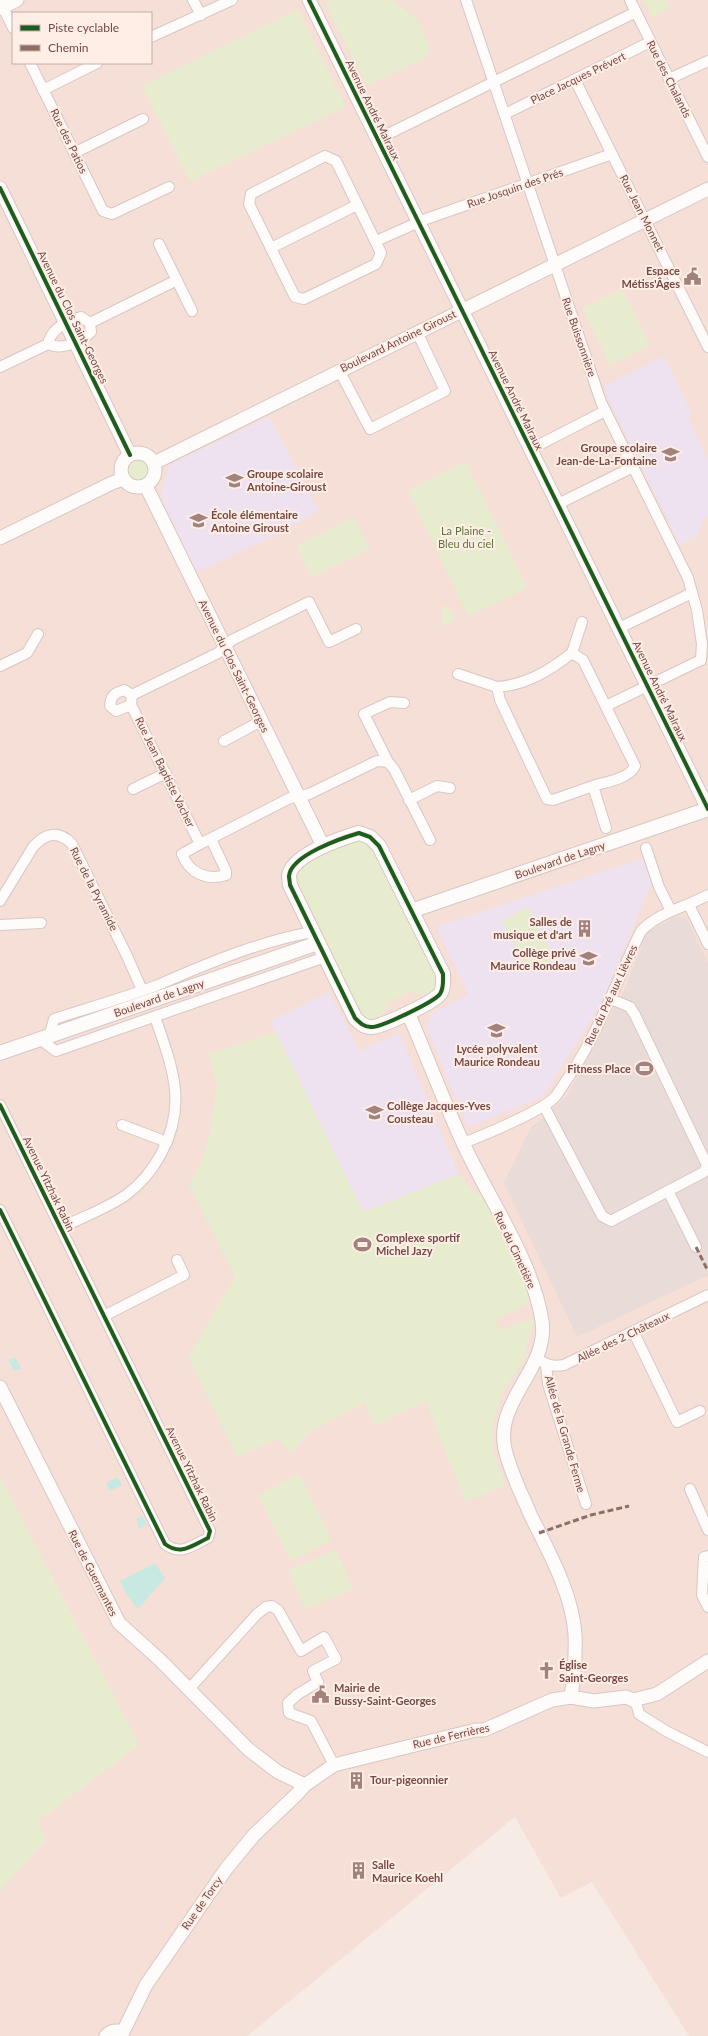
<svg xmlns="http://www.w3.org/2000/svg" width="708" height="2036" font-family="Lato,sans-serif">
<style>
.residential{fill:#f5dfd6;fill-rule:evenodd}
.industrial{fill:#e9dbd7}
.education{fill:#eee2f1}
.green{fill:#e8ecce}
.water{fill:#c7e9e2}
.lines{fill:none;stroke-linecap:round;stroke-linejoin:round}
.minor-casing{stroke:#d8c7c4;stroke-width:12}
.tertiary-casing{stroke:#d8c7c4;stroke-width:15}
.secondary-casing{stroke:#d7c6c2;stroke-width:16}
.minor{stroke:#fefcfb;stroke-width:10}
.tertiary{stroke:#fefcfb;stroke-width:13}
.secondary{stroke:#fefcfb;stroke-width:14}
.quiet{stroke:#8d6e63;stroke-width:3;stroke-dasharray:6 3;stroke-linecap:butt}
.cycleway-casing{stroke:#ffeee6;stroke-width:6}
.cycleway{stroke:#1b5e20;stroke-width:4}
.labels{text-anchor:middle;stroke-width:4;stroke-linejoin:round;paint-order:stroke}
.street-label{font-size:11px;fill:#754945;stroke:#ffeee6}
.poi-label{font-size:11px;font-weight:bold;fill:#754945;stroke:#ffeee6;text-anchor:start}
.park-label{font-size:11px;fill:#5c763a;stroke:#ffeee6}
</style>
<rect width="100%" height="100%" fill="#f7ebe5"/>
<path class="residential" d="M0,0H708V2036H689L592,1882L561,1898L515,1817L247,2036H0V1890L46,1840L37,1821L139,1745L0,1477ZM13,13H151V63H13Z"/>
<path class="industrial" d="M675,917L686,918L708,962V1275L577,1337L504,1183L530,1129L567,1096L623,993L647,932Z"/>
<g class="education">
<path d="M664,356L692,414L688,417L708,461V516L704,519L697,536L680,545L609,401L604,386Z"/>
<path d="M269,417L319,511L275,535L197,572L160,496L169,465Z"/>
<path d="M643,858L652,882L602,1002L542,1097L468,1127L427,1029L431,1013L469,995L436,927Z"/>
<path d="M329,992L360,1051L399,1033L459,1174L363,1212L270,1021Z"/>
</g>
<g class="green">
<path d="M331,0H392L417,19L430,48L425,58L367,86L325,3Z"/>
<path d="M643,0H666L670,8L652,17Z"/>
<path d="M298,9L346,107L190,181L142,86Z"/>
<path d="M622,289L650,346L610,365L582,308Z"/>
<circle cx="139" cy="470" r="12"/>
<path d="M466,462L527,588L468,616L408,491Z"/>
<path d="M354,517L370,549L312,577L296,546Z"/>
<path d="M447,605L456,620L442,626L441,607Z"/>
<path d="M353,838L370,842L438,975L439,984L430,999C424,993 421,993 414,994L411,991L386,1003L387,1008L383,1012L382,1021C371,1022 365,1019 357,1011L295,886L294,875L300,865Z"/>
<path d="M528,907L554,959L528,972L502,921Z"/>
<path d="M276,1032L363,1212L459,1174L472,1190L482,1196L525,1279L529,1303L495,1320L501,1330L534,1318L524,1360L502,1393L493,1423L494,1455L506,1485L465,1502L426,1401L376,1425L364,1403L311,1431L291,1453L277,1439L237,1457L188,1357L235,1277L189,1185L201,1163L210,1132L217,1085L209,1054Z"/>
<path d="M299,1474L332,1540L291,1561L258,1495Z"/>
<path d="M0,1477L139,1745L37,1821L46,1840L0,1891Z"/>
<path d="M336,1550L353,1589L305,1609L288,1570Z"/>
</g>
<g class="water">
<path d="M15,1357L21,1368L14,1371L8,1360Z"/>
<path d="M118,1477L122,1485L110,1491L106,1483Z"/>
<path d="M142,1516L147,1525L139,1529L136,1519Z"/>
<path d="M155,1563L165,1578L138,1609L127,1595L120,1581Z"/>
</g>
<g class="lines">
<defs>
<g id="minor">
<path d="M193,0L201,15"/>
<path d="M466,0L601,402L688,578L697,610L702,644L701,660"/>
<path d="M630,0L708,157"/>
<path d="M0,1L13,28"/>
<path d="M151,37L232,0"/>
<path d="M30,63L103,211L112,214L169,187"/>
<path d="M669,79L708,61"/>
<path d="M575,80L708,347"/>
<path d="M43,90L97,63"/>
<path d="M505,114L650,42"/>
<path d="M378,139L636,12"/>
<path d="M74,153L143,119"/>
<path d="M325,156L336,161L381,253L376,264L304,299L295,297L249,204L251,194Z"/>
<path d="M376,241L426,219L612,154"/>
<path d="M159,244L192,311"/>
<path d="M271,248L357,205"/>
<path d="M81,317L90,323L91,332C80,342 62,351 48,344C51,329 67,321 81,317Z"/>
<path d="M90,323L177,280"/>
<path d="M0,367L48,344"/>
<path d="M339,370L370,429L445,391L417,332"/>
<path d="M531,449L605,411"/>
<path d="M558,504L633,467"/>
<path d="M619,628L692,593"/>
<path d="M356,629L329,642L309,602L232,640L218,653L132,695L131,705L200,844L290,798L309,794L377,761L388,762L394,769L430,840"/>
<path d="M572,653L582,622"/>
<path d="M0,666L27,653L38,634"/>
<path d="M458,674L497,687"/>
<path d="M131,705L116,711L110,706C111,696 114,693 124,690L132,695"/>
<path d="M606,706L701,660"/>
<path d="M224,741L261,721"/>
<path d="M388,762L364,714L390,702L404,703"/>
<path d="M593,786C605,782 629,779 635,766L583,660L572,653C549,671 526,685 497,687L500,700L547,799L553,800L593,786L606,828"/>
<path d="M133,789L166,773"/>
<path d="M409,800L437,786L450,788"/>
<path d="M200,844L182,854C189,873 207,881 226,875V871L211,839"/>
<path d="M646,848L659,887L671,911"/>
<path d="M0,901L33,847C45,833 59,830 72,844L127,956L142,990"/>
<path d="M689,905L708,944"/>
<path d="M0,925L41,923"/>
<path d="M49,1037L54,1019C88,1008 124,998 158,985C206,964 260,941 313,932"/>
<path d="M41,1040L56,1051L325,957"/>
<path d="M0,1105L210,1531L208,1538C191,1546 181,1556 165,1544L0,1210"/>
<path d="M544,1106L602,1216L611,1221L704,1172L707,1165L635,1015L630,1007L611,999"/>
<path d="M122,1125L167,1142"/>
<path d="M463,1143C482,1136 542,1111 555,1097C560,1091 565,1082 570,1075C600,1030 617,979 641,931C659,912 686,907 708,895"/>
<path d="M668,1191L696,1247"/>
<path d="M61,1228C82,1217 106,1209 126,1195C141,1184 152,1171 161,1154C188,1104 172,1067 155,1017"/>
<path d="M104,1316L184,1275L177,1260"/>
<path d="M634,1333L677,1422L700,1411"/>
<path d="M537,1358C546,1365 552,1367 564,1365L708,1295"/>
<path d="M546,1364L548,1384L586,1504"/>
<path d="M690,1489L708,1530"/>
<path d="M708,1556L704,1557L702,1595L708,1607"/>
<path d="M189,1689L257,1614L266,1607L272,1606L278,1610L301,1651L324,1637L336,1659L313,1671L318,1682L298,1694L288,1703L289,1713L311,1721L334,1765"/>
<path d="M633,1700L637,1706L639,1714L666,1731L708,1752"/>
</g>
<g id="tertiary">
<path d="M309,0L708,809"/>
<path d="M0,8L17,0"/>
<path d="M0,188L130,455"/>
<circle cx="138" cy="470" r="17"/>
<path d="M154,463L708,189"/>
<path d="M146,486L323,846"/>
<path d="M0,538L112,483L123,479"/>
<path d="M408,1013C427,1056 443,1100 463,1143C488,1198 533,1261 542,1321C549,1369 494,1401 505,1449C510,1472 521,1492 530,1514C548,1551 572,1592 575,1634C576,1655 574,1676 571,1697"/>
<path d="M0,1387L119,1623L160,1660L248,1749L278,1772L305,1785"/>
<path d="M106,2036C110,2031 116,2030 122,2032"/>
<path d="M121,2036L146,1985L226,1869L254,1835L297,1794L305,1785L334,1765L476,1730H484L552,1700L571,1697L594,1701L626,1697L633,1700L657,1694L708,1661"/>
</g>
<g id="secondary">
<path d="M359,833L370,837L379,846L443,974C443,981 444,988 440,994C434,1002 380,1028 371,1027C364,1027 360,1023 355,1018L290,885C290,882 289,879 289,876C291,855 342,838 359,833Z"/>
<path d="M411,911L708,809"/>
<path d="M0,1053L318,943"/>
</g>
</defs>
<use href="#minor" class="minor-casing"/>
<use href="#tertiary" class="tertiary-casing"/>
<use href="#secondary" class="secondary-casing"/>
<use href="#minor" class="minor"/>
<use href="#tertiary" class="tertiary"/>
<use href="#secondary" class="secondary"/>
<g class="quiet">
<path d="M696,1247L708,1271"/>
<path d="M539,1533L591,1515L629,1506"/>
</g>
<defs>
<g id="cycleway">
<path d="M309,0L708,809"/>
<path d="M0,188L130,455"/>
<path d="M359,833L370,837L379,846L443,974C443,981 444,988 440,994C434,1002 380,1028 371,1027C364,1027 360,1023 355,1018L290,885C290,882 289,879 289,876C291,855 342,838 359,833Z"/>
<path d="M0,1105L210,1531L208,1538C191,1546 181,1556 165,1544L0,1210"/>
</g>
</defs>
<use href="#cycleway" class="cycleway-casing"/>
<use href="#cycleway" class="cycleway"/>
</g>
<defs>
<symbol id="civic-bare" viewBox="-9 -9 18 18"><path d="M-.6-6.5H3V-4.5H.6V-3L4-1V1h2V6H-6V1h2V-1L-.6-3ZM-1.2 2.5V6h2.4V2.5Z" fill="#a2827d" stroke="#ffeee6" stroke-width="2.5" paint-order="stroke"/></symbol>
<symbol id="school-bare" viewBox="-9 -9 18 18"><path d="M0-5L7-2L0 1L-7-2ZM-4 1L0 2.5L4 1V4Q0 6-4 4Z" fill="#a2827d" stroke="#ffeee6" stroke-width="2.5" paint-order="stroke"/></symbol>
<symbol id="building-bare" viewBox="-9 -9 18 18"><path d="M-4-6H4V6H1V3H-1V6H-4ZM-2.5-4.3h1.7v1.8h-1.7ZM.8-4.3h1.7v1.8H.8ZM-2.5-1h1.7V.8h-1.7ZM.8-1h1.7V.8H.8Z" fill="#a2827d" stroke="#ffeee6" stroke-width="2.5" paint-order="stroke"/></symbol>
<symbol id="stadium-bare" viewBox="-9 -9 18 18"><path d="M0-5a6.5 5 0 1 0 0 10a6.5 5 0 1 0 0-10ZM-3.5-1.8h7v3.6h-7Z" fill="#a2827d" stroke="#ffeee6" stroke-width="2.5" paint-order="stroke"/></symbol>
<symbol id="church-bare" viewBox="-9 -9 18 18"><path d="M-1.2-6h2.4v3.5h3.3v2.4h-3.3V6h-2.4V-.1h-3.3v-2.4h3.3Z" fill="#a2827d" stroke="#ffeee6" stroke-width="2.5" paint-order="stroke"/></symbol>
</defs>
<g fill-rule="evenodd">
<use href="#civic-bare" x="680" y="264" width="25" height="25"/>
<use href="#school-bare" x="658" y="442" width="25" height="25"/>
<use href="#school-bare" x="222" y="468" width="25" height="25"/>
<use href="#school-bare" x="186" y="508" width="25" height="25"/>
<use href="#building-bare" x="572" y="916" width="25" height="25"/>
<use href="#school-bare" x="576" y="946" width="25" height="25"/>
<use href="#school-bare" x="484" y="1018" width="25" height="25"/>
<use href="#stadium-bare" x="632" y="1056" width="25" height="25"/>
<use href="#school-bare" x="362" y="1100" width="25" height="25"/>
<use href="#stadium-bare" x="350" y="1232" width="25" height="25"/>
<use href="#church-bare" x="534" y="1658" width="25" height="25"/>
<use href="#civic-bare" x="308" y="1682" width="25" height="25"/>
<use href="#building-bare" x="344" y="1768" width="25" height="25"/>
<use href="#building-bare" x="346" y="1858" width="25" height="25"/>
</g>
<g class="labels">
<g class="street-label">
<text transform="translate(578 78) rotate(-26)" y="4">Place Jacques Prévert</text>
<text transform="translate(669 79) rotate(63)" y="4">Rue des Chalands</text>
<text transform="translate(373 110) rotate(64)" y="4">Avenue André Malraux</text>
<text transform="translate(69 141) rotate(64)" y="4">Rue des Patios</text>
<text transform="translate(515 188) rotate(-19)" y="4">Rue Josquin des Prés</text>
<text transform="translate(642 213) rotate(63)" y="4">Rue Jean Monnet</text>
<text transform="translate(73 317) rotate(64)" y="4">Avenue du Clos Saint-Georges</text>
<text transform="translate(579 337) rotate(71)" y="4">Rue Buissonnière</text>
<text transform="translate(398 341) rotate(-26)" y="4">Boulevard Antoine Giroust</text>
<text transform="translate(516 400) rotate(64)" y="4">Avenue André Malraux</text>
<text transform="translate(234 666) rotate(64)" y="4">Avenue du Clos Saint-Georges</text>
<text transform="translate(660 691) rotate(64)" y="4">Avenue André Malraux</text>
<text transform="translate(165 772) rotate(64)" y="4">Rue Jean Baptiste Vacher</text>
<text transform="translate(560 860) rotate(-19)" y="4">Boulevard de Lagny</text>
<text transform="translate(94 889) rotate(63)" y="4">Rue de la Pyramide</text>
<text transform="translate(611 995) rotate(-65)" y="4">Rue du Pré aux Lièvres</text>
<text transform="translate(159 998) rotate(-19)" y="4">Boulevard de Lagny</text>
<text transform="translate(49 1184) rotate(64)" y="4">Avenue Yitzhak Rabin</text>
<text transform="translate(515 1250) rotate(65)" y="4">Rue du Cimetière</text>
<text transform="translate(623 1337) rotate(-26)" y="4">Allée des 2 Châteaux</text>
<text transform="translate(565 1434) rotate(74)" y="4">Allée de la Grande Ferme</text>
<text transform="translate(192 1474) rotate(64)" y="4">Avenue Yitzhak Rabin</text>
<text transform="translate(93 1573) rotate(63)" y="4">Rue de Guermantes</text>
<text transform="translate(451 1736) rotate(-13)" y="4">Rue de Ferrières</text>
<text transform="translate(202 1903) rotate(-55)" y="4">Rue de Torcy</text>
</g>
<g class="poi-label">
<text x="680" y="275" text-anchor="end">Espace<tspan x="680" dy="13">Métiss'Âges</tspan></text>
<text x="657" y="452" text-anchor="end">Groupe scolaire<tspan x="657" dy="13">Jean-de-La-Fontaine</tspan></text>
<text x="247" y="478">Groupe scolaire<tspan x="247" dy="13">Antoine-Giroust</tspan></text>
<text x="211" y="519">École élémentaire<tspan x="211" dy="13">Antoine Giroust</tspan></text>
<text x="572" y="926" text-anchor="end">Salles de<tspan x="572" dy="13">musique et d'art</tspan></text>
<text x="576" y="957" text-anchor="end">Collège privé<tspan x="576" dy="13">Maurice Rondeau</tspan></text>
<text x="497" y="1053" text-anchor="middle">Lycée polyvalent<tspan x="497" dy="13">Maurice Rondeau</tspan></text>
<text x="631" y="1073" text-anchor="end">Fitness Place</text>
<text x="387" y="1110">Collège Jacques-Yves<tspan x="387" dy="13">Cousteau</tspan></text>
<text x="376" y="1242">Complexe sportif<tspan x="376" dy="13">Michel Jazy</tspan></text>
<text x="559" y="1669">Église<tspan x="559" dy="13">Saint-Georges</tspan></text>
<text x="334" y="1692">Mairie de<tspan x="334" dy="13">Bussy-Saint-Georges</tspan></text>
<text x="370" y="1784">Tour-pigeonnier</text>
<text x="372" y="1869">Salle<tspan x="372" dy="13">Maurice Koehl</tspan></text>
</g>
<g class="park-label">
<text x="466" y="535">La Plaine -<tspan x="466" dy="13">Bleu du ciel</tspan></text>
</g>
</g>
<rect x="12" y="12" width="140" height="52" fill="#ffeee6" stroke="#c8aca6"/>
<rect x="20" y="25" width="20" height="6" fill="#1b5e20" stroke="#c8aca6"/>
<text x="48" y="32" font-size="12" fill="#754945">Piste cyclable</text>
<rect x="20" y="45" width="20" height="6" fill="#8d6e63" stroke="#c8aca6"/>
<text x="48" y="52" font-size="12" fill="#754945">Chemin</text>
</svg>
